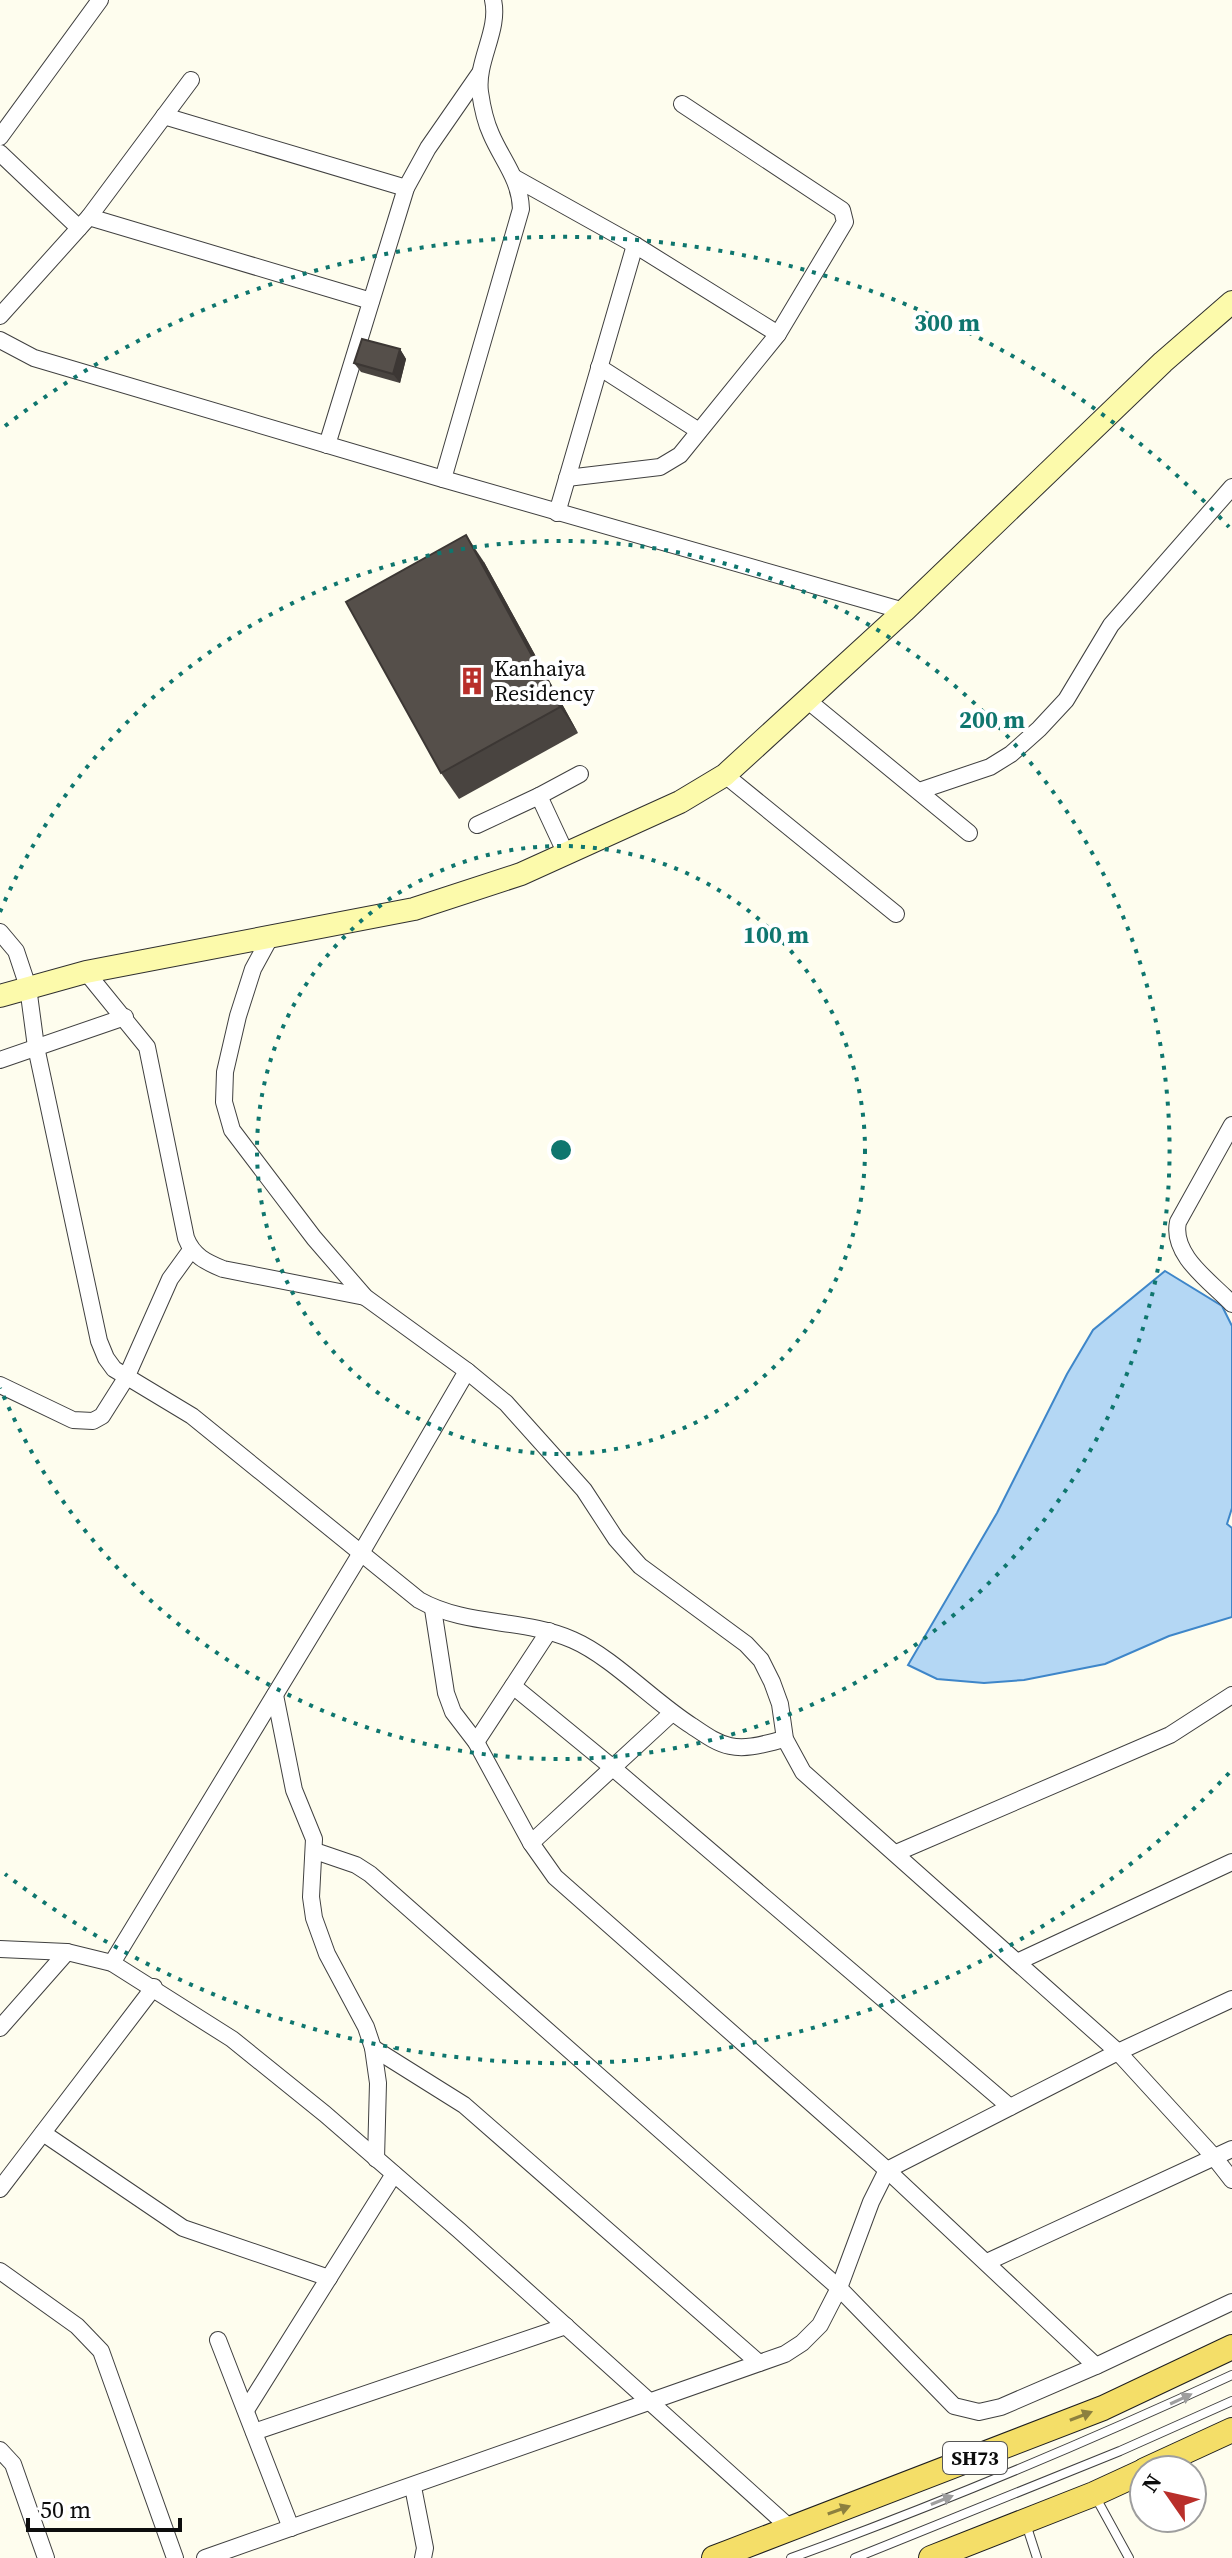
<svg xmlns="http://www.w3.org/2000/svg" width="1232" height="2558" font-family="'Source Serif 4',serif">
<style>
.water{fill:#b4d7f4;stroke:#3e86c9;stroke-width:2}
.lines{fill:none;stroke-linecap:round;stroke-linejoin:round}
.lane-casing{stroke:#404040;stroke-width:10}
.street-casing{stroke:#404040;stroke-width:18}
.secondary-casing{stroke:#2f2f2f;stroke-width:24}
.primary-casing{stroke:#1e1e1e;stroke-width:26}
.lane{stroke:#fff;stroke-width:8}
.street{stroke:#fff;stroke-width:16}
.secondary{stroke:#fcfaab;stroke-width:22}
.primary{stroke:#f4de68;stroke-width:24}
.wall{fill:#494440}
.shaded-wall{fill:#3c3734}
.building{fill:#554f4a;stroke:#3c3734;stroke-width:2}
.oneway{fill:#9e9e9e}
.oneway2{fill:#8c803f}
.ring{fill:none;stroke:#0f766e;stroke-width:4;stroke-dasharray:4 8}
.labels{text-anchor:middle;stroke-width:8;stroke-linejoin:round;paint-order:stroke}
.shield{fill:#fff;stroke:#565656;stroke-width:2}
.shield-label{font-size:20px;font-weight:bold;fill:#0d0d0d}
.poi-label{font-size:22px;fill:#0d0d0d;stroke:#fff;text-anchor:start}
.centre{fill:#0f766e;stroke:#fff;stroke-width:4}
.ring-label{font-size:24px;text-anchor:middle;font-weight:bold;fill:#0f766e;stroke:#fff;stroke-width:8;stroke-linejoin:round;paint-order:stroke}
</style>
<rect width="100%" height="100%" fill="#fefdee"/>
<path class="water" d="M1165,1271L1222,1306L1232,1326V1508L1227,1524L1232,1528V1617L1169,1636L1105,1664L1024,1680L984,1683L937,1679L908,1665L997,1513L1067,1374L1093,1330Z"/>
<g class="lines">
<defs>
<g id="lane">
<path d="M1095,2496L1129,2558"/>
<path d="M1026,2524L1037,2558"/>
<path d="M791,2558C940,2504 1087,2442 1232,2375"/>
<path d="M855,2558L1120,2451L1232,2401"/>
</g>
<g id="street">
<path d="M164,116L406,188"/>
<path d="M0,137L100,0"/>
<path d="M0,153L79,228"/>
<path d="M515,178L635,245L778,334"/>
<path d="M89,217L371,301"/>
<path d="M0,316L89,217L191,80"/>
<path d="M0,340L34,358L443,479L904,611"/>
<path d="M599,367L699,431"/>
<path d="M327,445L406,188L428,148L480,73"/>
<path d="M567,478L660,467L680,455L778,334L845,222L842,210L682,104"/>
<path d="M443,479L521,209C520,179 502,160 491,134C485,121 482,106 480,92C476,61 500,30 493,0"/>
<path d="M557,513L635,245"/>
<path d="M807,700L969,833"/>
<path d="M725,775L896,914"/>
<path d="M919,791L990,767L1011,754L1039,729L1066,700L1111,625L1232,487"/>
<path d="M539,796L580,774"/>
<path d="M477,825L539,796L566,854"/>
<path d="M0,932L16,951L28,987L36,1047L99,1341L106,1358L114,1369L192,1416L419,1600C467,1627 524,1618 573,1640C612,1657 654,1702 692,1726C704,1734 716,1743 730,1746C748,1750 767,1743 785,1739"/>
<path d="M271,936L253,969L238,1016L225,1072L224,1102L232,1130L314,1238L365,1297L467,1371L506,1403L584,1490L616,1539L640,1566L746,1644L761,1660L772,1682L780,1704L785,1739L803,1772L1118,2052L1214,2157L1232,2180"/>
<path d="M86,972L147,1047L186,1238C193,1256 206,1262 223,1269L365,1297"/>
<path d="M0,1060L125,1017"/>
<path d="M1232,1125L1178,1222C1171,1255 1210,1281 1232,1304"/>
<path d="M0,1385L73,1420L93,1421L102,1416L126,1378L170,1279L191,1250"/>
<path d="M433,1609L446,1693L453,1712L476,1742L531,1843L555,1877L887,2170L1096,2366"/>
<path d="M513,1686L613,1768L1010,2107"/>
<path d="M275,1695L294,1790L314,1839L311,1897L314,1918L327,1954L366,2027L373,2048L378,2083L376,2159"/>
<path d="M476,1742L549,1631"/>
<path d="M531,1843L672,1713"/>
<path d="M315,1851L356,1865L370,1874L839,2288L954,2406L979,2412L1001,2407L1096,2366L1232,2302"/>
<path d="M896,1853L1170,1735L1232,1695"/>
<path d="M0,1949L67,1952L112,1963L232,2039L325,2114L460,2231L790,2528"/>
<path d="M1017,1962L1232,1862"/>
<path d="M112,1963L361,1553L467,1371"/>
<path d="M0,2028L67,1952"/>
<path d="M373,2048L464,2105L759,2363"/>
<path d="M43,2133L183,2228L329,2278"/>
<path d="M0,2189L154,1987"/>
<path d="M987,2262L1232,2149"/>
<path d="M0,2271L77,2326L101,2351L175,2558"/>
<path d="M218,2340L291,2528"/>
<path d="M246,2410L394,2174"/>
<path d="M254,2432L566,2326"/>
<path d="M0,2450L13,2464L46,2558"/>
<path d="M413,2487L425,2548L423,2558"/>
<path d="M205,2558L785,2354L802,2343L820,2325L839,2288L871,2202L887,2170L1118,2052L1232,1999"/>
</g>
<path id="secondary" d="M0,996L86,972L414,909L521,874L680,802L725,775L904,611L1163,362L1232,302"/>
<g id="primary">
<path d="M1145,2470L1232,2430"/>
<path d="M714,2558L1103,2408L1232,2347"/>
<path d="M931,2558L1094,2494L1144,2471"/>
</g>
</defs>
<use href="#lane" class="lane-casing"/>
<use href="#street" class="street-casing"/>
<use href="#secondary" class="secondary-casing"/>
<use href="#primary" class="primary-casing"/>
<use href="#lane" class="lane"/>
<use href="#street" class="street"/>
<use href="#secondary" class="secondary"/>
<use href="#primary" class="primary"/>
</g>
<g class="wall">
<path d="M400,349L406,359L400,383L361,372L354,363Z"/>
<path d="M484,562L578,733L459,799L441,773Z"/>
</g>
<g class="shaded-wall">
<path d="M400,349L406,359L400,383L393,374Z"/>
<path d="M466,535L484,562L578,733L560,707Z"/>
</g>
<g class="building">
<path d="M362,339L400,349L393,374L354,363Z"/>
<path d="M466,535L560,707L441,773L346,602Z"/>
</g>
<defs><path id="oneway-solid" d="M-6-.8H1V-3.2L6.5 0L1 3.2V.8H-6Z" transform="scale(2)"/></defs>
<g class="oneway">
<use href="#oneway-solid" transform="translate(1181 2399) rotate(-25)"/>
<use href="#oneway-solid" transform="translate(942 2500) rotate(-22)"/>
</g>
<g class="oneway2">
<use href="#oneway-solid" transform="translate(1081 2416) rotate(-21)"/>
<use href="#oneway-solid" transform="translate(839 2510) rotate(-20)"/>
</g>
<g class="ring">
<circle cx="561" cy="1150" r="304"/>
<path d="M0 912A609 609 0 1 1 0 1388"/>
<path d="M1229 1773A913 913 0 0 1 5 1874M5 426A913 913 0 0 1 1229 527"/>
</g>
<defs>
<symbol id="building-bare" viewBox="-9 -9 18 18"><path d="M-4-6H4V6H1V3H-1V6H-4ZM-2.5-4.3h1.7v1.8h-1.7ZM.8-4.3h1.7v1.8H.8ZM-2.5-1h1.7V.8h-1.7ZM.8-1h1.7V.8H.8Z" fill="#b92f2a" stroke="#fff" stroke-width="2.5" paint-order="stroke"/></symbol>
</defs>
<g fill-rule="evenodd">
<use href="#building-bare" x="452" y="661" width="40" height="40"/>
</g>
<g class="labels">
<rect class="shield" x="943" y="2442" width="64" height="32" rx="6"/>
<g class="shield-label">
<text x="975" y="2465">SH73</text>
</g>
<g class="poi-label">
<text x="494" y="676">Kanhaiya<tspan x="494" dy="25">Residency</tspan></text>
</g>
</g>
<circle cx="561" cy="1150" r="12" class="centre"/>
<g class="ring-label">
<text x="947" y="331">300 m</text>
<text x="992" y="728">200 m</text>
<text x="776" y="943">100 m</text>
</g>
<g transform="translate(1168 2494) rotate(304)"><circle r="38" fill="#ffffff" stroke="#9e9e9e" stroke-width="2"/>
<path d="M0-6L14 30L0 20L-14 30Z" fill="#b92f2a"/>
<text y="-12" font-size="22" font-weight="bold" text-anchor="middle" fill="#0d0d0d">N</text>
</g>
<path d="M28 2518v12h152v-12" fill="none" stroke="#0d0d0d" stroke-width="4"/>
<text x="40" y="2518" font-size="24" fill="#0d0d0d" stroke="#ffffff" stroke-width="6" paint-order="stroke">50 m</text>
</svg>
